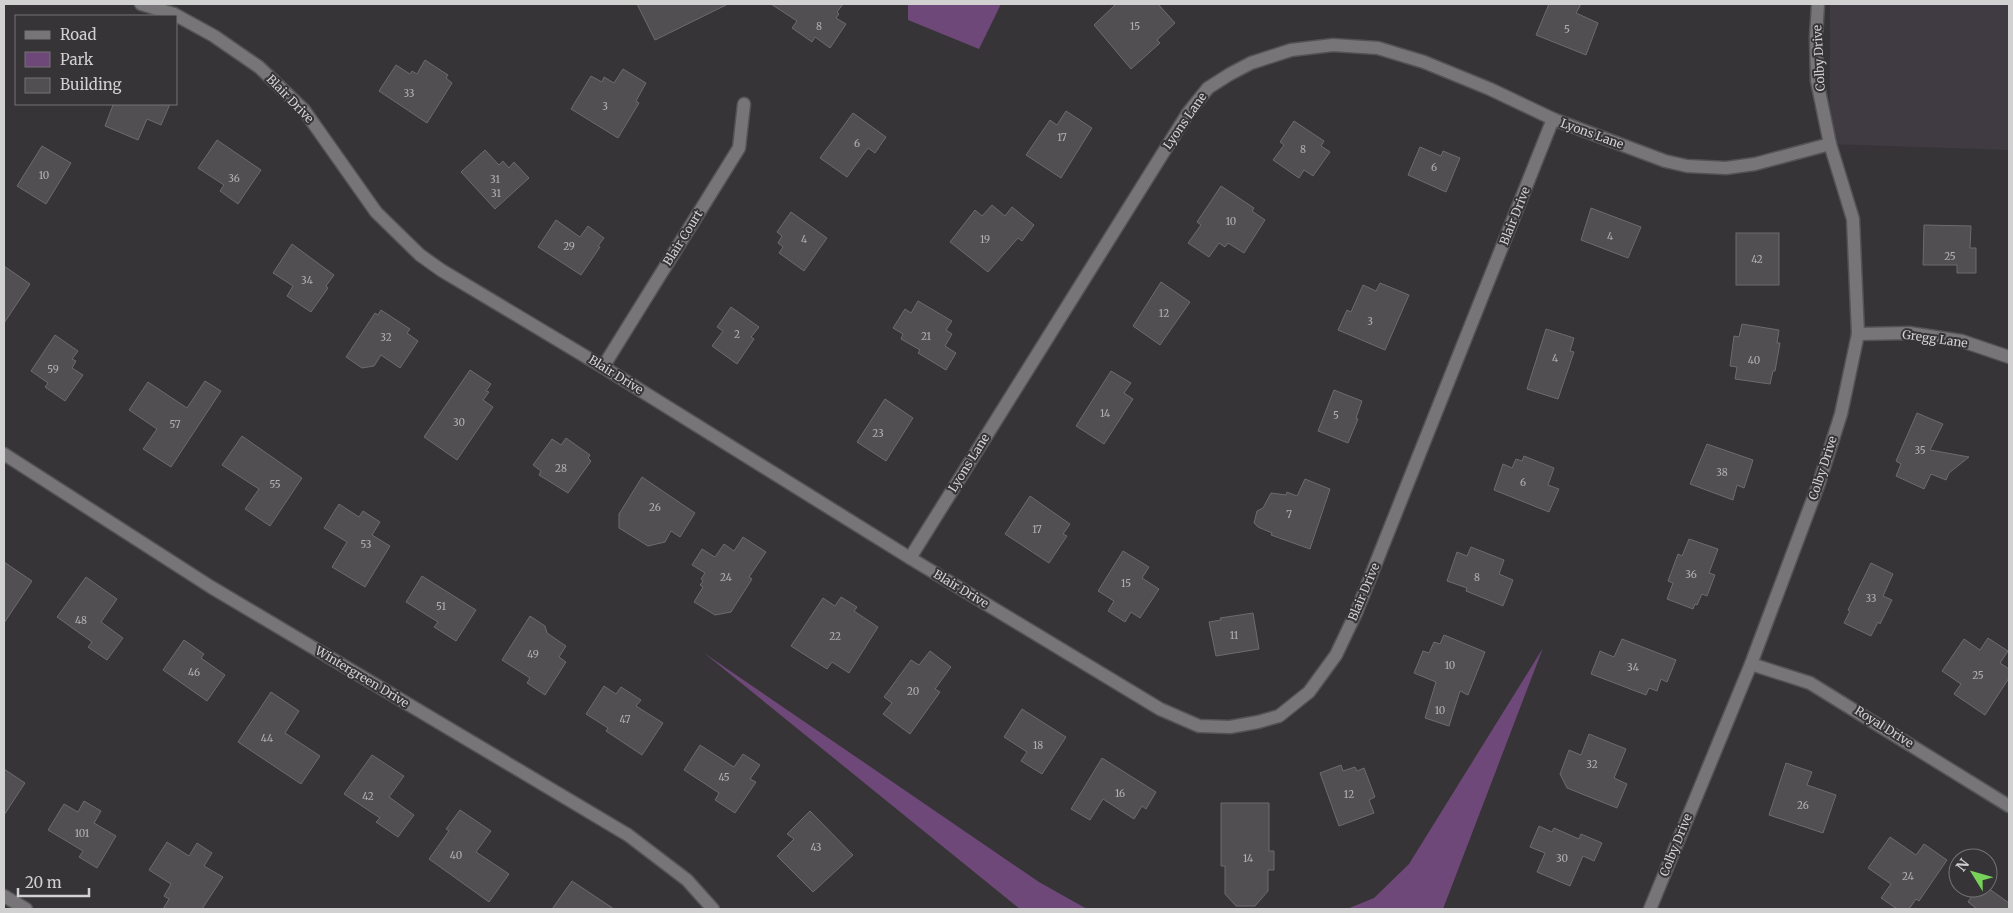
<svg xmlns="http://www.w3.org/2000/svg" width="2013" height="913" font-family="Merriweather,serif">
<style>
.built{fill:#403b42}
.green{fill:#6e4878}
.building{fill:#514f51;stroke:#6d6b6d}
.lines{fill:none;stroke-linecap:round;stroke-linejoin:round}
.minor-casing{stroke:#535254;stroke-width:15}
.minor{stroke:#777577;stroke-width:12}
.labels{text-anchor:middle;stroke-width:4;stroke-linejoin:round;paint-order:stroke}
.number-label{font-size:10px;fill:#b2b0b2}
.street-label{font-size:12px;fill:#d2d1d2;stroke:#363436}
</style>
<rect width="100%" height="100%" fill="#363436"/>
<path class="built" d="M1830,4H2009V150L1830,144Z"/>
<g class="green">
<path d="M908,4H1001L979,49L908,20Z"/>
<path d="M1543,648L1443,909H1347L1374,898L1409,864Z"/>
<path d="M704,653L1039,882L1087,909H1020Z"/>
</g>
<g class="building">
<path d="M637,4H728L655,40Z"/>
<path d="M771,4H843L837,12L839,14L836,18L846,24L830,48L815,37L812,42L792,28L797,21Z"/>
<path d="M1116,4H1158L1175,23L1157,40L1160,43L1131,69L1094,25Z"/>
<path d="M1549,4H1581L1576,13L1598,23L1586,55L1536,35Z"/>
<path d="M425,60L448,75L446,78L452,83L427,123L379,91L396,65L410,74L412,71L417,74Z"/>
<path d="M623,69L646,83L636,101L639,103L618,138L571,109L591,76L602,82L604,77L614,83Z"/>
<path d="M111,104H170L161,125L147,119L138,140L105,126L113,105Z"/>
<path d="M1066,111L1092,128L1061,178L1026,155L1050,120L1057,125Z"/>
<path d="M853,113L886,137L875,153L868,148L847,177L820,158Z"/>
<path d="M1294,121L1324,141L1321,146L1330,152L1313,176L1304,170L1299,178L1273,160L1284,145L1280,142Z"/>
<path d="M217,140L261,170L238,204L220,191L224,185L198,168Z"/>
<path d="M42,146L71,163L46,204L17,186Z"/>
<path d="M1420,147L1441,156L1443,151L1460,158L1446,192L1408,175Z"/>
<path d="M485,150L499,165L503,161L509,168L514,162L529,178L495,209L461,172Z"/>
<path d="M1221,186L1254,208L1252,211L1265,220L1244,253L1228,243L1225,247L1219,243L1209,257L1188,243L1201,225L1197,222Z"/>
<path d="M992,205L1005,216L1012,207L1034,225L1022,241L1018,238L988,272L950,242L975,210L982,216Z"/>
<path d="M1591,208L1641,227L1628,258L1581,240Z"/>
<path d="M791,212L827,238L804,271L779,253L783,247L778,243L782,236L777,232Z"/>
<path d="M556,220L580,237L588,226L604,238L598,246L600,247L581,275L538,247Z"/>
<path d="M1924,225L1971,226L1970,248H1976V273H1957V265H1923Z"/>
<rect x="1736" y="233" width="43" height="52"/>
<path d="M292,244L334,275L326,286L328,288L311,312L287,296L293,286L273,273Z"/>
<path d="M4,266L30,284L4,323Z"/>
<path d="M1161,282L1190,302L1160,345L1133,326Z"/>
<path d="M1380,283L1409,295L1385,350L1338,330L1347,310L1351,312L1363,285L1376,291Z"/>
<path d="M918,301L952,321L946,330L952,334L945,346L956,353L946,370L918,353L920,350L901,339L903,334L893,328L905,309L911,313Z"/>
<path d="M731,307L759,327L751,337L754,339L737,364L712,346L723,331L717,327Z"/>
<path d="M381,310L410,329L407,333L418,341L400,368L381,355L374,366L362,368L346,357L375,313L378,315Z"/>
<path d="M1742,324L1779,330L1777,343H1780L1775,371H1773L1770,384L1735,379L1737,367L1730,366L1734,336L1739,337Z"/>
<path d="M1546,329L1574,338L1570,351L1574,352L1558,399L1527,389Z"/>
<path d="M55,335L78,351L72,359L76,361L72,368L83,375L65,401L45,387L48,383L31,371Z"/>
<path d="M470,370L491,384L486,391L489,392L483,400L493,407L457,460L424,437Z"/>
<path d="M1111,371L1131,383L1124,393L1133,399L1104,444L1076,426Z"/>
<path d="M205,381L221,391L171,467L143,449L157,429L129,410L148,382L187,408Z"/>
<path d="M1334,390L1362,401L1356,418L1358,419L1348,443L1318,431Z"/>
<path d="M885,399L913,418L886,461L857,442Z"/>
<path d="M1917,413L1943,424L1930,450L1969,457L1949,473L1946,480L1931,474L1924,489L1896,476L1901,464L1896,461Z"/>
<path d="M242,436L302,478L270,526L245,509L259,489L222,465Z"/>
<path d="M566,438L590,455L588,458L591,461L568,493L539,475L541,471L533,465L552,439L561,445Z"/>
<path d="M1707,444L1753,460L1744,488L1737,485L1733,500L1690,484Z"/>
<path d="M1524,456L1554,468L1548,485L1559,489L1549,512L1494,490L1503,464L1512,468L1516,459L1522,461Z"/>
<path d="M642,477L695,513L680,537L671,531L665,542L648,546L619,528V514Z"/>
<path d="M1305,479L1330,489L1310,549L1271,535L1272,533L1258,527L1254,523L1257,511L1263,508L1271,493L1286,495L1287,492L1297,496Z"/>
<path d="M1030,496L1070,524L1063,534L1067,536L1049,563L1005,534Z"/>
<path d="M339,504L359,517L363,511L380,522L372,535L390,546L365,587L332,567L347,542L324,528Z"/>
<path d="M743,537L766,552L749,577L752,579L731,612L715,615L694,602L703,587L700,585L703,581L701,579L705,573L692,565L702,549L715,557L724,544L734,551Z"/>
<path d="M1689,539L1718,549L1709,573L1715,575L1707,596L1702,594L1697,605L1695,604L1693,609L1667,599L1673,583L1668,581L1678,554L1682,556Z"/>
<path d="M1471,547L1504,560L1499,574L1513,580L1503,606L1466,591L1467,588L1447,581L1457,552L1467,556Z"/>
<path d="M1123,551L1149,567L1142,578L1159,589L1140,618L1131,612L1125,622L1108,611L1114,601L1098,591Z"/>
<path d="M4,562L32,581L4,623Z"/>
<path d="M1871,563L1893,574L1883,596L1892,600L1880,624L1878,622L1871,636L1844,623L1850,611L1848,610Z"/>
<path d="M422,576L476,610L456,641L434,627L438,622L406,602Z"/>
<path d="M86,577L117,599L101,622L123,638L107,660L88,647L92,642L57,617Z"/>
<path d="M841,597L857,607L854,611L878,627L849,673L832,662L827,669L791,646L823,598L835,606Z"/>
<path d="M1253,613L1259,649L1216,656L1209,622L1221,620L1220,618Z"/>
<path d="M530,616L545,626L547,633L566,646L559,657L566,662L545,695L527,683L530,678L502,660Z"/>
<path d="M1444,635L1485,652L1468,695L1460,691L1449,726L1425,718L1436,682L1414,673L1423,651L1429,653L1434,642L1440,644Z"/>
<path d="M1988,638L2008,651L2000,663L2009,669V678L1985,715L1954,694L1961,684L1942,671L1964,639L1980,650Z"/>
<path d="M1622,639L1676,660L1667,682L1661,679L1657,691L1649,688L1646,695L1591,674L1600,651L1614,657Z"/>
<path d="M184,640L204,654L201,658L225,675L207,701L163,670Z"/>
<path d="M930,651L951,667L935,689L940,692L910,734L883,714L892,703L884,697L911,660L919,665Z"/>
<path d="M604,686L616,694L621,687L641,700L636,706L663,723L642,755L606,731L608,728L586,714Z"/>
<path d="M271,692L299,711L285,733L320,756L301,784L238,742Z"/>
<path d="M1022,709L1066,737L1042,774L1021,761L1027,752L1004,737Z"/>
<path d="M1589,734L1626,749L1614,778L1627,784L1617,808L1567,788L1560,774L1569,750L1581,755Z"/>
<path d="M700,745L734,767L743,754L760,765L750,779L756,782L735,813L715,800L719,793L684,770Z"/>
<path d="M372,755L404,776L389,797L414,815L398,837L376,822L380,818L344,794Z"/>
<path d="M1102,758L1156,792L1146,809L1142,806L1134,819L1103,799L1090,820L1071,809Z"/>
<path d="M1786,763L1812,772L1807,785L1836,795L1823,833L1769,815Z"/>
<path d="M1341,765L1343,771L1355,767L1357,771L1364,768L1375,797L1369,800L1374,813L1339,826L1320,773Z"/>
<path d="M4,769L25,783L4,815Z"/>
<path d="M84,801L101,811L94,823L116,836L97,868L79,857L83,851L48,830L64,804L78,812Z"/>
<path d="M1221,803H1269V851H1274V870H1268V891L1255,906H1236L1225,894V866H1221Z"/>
<path d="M460,810L491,831L476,852L509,874L489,902L429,859L449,831L446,829Z"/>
<path d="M810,811L853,855L813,892L777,856L794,839L787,834Z"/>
<path d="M1539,826L1552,832L1554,828L1579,839L1581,834L1602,843L1594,861L1583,856L1570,886L1537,872L1545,853L1530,847Z"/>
<path d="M1890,837L1916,855L1924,844L1947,860L1919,901L1916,899L1909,909H1897L1881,898L1891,884L1868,868Z"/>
<path d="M167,842L189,856L197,843L212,853L204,866L223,877L202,909H163L169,899L164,896L171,884L149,870Z"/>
<path d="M572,881L614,909H552Z"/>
<path d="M1977,888H1988L2009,903V909H1977L1968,902Z"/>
</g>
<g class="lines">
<defs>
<g id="minor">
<path d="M141,4L174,14L214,36L259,67L304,110L376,212L420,255L441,270L603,367L910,558L1160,709L1199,726L1230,727L1258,722L1279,716L1309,692L1336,655L1356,613L1553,119"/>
<path d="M1858,334L1909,333L1962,341L2009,357"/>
<path d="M603,367L739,148L744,104"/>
<path d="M4,454L211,587L628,835L687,880L713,909"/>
<path d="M910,558L1188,113L1208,88L1230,74L1251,63L1291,50L1333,45L1378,48L1424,62L1490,89L1553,119L1665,161L1687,166L1726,168L1755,164L1830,144"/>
<path d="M1751,664L1810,683L2009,806"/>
<path d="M4,896L26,909"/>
<path d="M1650,909L1751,664L1819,483L1841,414L1858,334L1853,219L1830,144L1817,81L1816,37L1818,4"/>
</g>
</defs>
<use href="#minor" class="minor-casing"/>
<use href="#minor" class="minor"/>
</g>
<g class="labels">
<g class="number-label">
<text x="819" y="30">8</text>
<text x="1135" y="30">15</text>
<text x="1567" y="33">5</text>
<text x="409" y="97">33</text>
<text x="605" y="110">3</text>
<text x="1062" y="141">17</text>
<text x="857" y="147">6</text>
<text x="1303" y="153">8</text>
<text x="1434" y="171">6</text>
<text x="44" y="179">10</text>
<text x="234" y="182">36</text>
<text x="495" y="183">31</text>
<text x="496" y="197">31</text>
<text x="1231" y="225">10</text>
<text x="1610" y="240">4</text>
<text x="804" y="243">4</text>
<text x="985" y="243">19</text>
<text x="569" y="250">29</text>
<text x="1950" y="260">25</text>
<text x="1757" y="263">42</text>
<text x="307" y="284">34</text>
<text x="1164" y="317">12</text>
<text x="1370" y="325">3</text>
<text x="737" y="338">2</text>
<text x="926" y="340">21</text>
<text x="386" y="341">32</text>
<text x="1555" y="362">4</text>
<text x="1754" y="364">40</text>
<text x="53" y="373">59</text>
<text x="1105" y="417">14</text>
<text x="1336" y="419">5</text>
<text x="459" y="426">30</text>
<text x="175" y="428">57</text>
<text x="878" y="437">23</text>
<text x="1920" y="454">35</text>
<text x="561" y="472">28</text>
<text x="1722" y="476">38</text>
<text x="1523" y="486">6</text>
<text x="275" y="488">55</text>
<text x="655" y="511">26</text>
<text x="1289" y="518">7</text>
<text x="1037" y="533">17</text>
<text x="366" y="548">53</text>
<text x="1691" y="578">36</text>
<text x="726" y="581">24</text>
<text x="1477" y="581">8</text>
<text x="1126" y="587">15</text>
<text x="1871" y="602">33</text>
<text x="441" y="610">51</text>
<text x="81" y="624">48</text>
<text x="1234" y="639">11</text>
<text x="835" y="640">22</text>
<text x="533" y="658">49</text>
<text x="1450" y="669">10</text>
<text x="1633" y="671">34</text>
<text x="194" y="676">46</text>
<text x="1978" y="679">25</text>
<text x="913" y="695">20</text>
<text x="1440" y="714">10</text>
<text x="625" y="723">47</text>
<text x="267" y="742">44</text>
<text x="1038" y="749">18</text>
<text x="1592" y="768">32</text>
<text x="724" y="781">45</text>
<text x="1120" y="797">16</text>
<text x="1349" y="798">12</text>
<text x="368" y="800">42</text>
<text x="1803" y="809">26</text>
<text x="82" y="837">101</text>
<text x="816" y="851">43</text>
<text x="456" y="859">40</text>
<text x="1248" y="862">14</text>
<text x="1562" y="862">30</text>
<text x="1908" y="880">24</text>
</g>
<g class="street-label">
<text transform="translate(1819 58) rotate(-93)" y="4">Colby Drive</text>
<text transform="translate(290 99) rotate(46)" y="4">Blair Drive</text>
<text transform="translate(1185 121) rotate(-55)" y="4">Lyons Lane</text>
<text transform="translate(1592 134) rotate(20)" y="4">Lyons Lane</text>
<text transform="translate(1515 216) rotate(-68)" y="4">Blair Drive</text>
<text transform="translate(683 238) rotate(-58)" y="4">Blair Court</text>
<text transform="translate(1935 339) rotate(8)" y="4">Gregg Lane</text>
<text transform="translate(616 375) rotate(32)" y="4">Blair Drive</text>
<text transform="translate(969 463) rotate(-58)" y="4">Lyons Lane</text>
<text transform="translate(1823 468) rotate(-72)" y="4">Colby Drive</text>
<text transform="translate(961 589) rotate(31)" y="4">Blair Drive</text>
<text transform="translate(1364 592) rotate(-67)" y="4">Blair Drive</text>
<text transform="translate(362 677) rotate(31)" y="4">Wintergreen Drive</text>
<text transform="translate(1884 727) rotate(32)" y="4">Royal Drive</text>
<text transform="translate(1676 845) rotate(-68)" y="4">Colby Drive</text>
</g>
</g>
<rect width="2013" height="913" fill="none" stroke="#d2d1d2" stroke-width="10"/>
<rect x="15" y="15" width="162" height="90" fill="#363436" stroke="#747374"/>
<rect x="25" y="31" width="25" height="8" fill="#777577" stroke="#747374"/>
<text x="60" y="40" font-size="15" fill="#d2d1d2">Road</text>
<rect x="25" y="52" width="25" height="15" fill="#6e4878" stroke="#747374"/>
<text x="60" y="65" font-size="15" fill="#d2d1d2">Park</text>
<rect x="25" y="78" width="25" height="15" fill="#514f51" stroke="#747374"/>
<text x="60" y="90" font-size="15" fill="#d2d1d2">Building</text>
<g transform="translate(1973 873) rotate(307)"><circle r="24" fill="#363436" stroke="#747374"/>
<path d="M0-4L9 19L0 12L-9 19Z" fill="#77d259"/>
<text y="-8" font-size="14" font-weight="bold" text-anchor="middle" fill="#d2d1d2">N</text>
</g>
<path d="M18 888v8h71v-8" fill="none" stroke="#d2d1d2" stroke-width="2.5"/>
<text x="25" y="888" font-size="15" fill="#d2d1d2" stroke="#363436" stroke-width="4" paint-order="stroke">20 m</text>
</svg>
